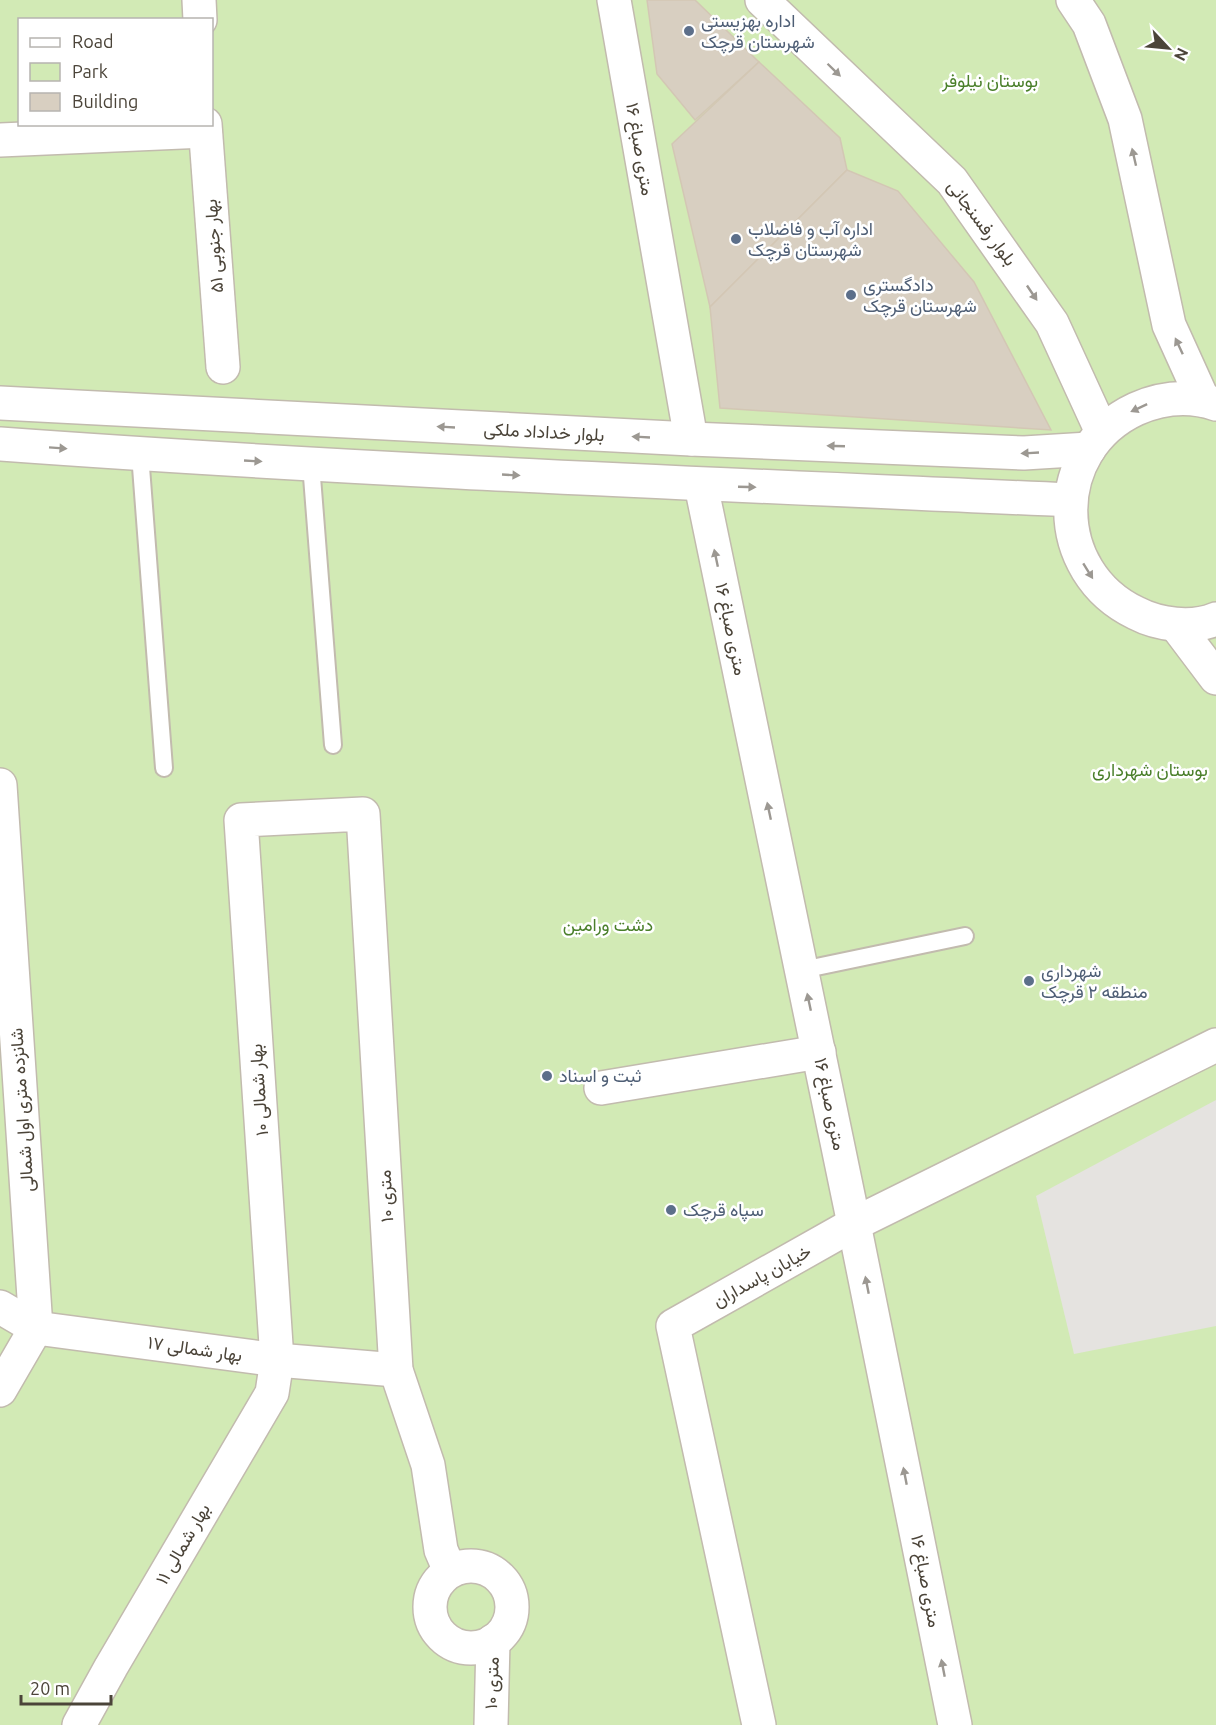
<svg xmlns="http://www.w3.org/2000/svg" width="1216" height="1725" font-family="Ubuntu,Vazirmatn,sans-serif">
<style>
.green{fill:#d2eab5;fill-rule:evenodd}
.parking{fill:#e5e3e0}
.building{fill:#d8cfc1;stroke:#d3c7b4;stroke-width:1.5}
.lines{fill:none;stroke-linecap:round;stroke-linejoin:round}
.service-casing{stroke:#c2bbae;stroke-width:20}
.minor-casing{stroke:#c2bbae;stroke-width:36}
.tertiary-casing{stroke:#c2bbae;stroke-width:36}
.service{stroke:#fff;stroke-width:16}
.minor{stroke:#fff;stroke-width:33}
.tertiary{stroke:#fff;stroke-width:33}
.oneway{fill:#9c9892}
.service-dot{fill:#5c6f8a;stroke:#fff;stroke-width:2}
.labels{text-anchor:middle;stroke-width:5;stroke-linejoin:round;paint-order:stroke}
.service-label{font-size:18px;fill:#4e5e75;stroke:#fff;text-anchor:start}
.park-label{font-size:18px;fill:#4a7f2a;stroke:#fff}
.street-label{font-size:18px;fill:#4b4439;stroke:#fff}
</style>
<rect width="100%" height="100%" fill="#f6f3ec"/>
<path class="green" d="M0,0H1216V1725H0ZM20,20H212V124H20Z"/>
<path class="parking" d="M1216,1100V1326L1074,1354L1036,1196Z"/>
<g class="building">
<path d="M647,0H695L759,62L695,120L657,74Z"/>
<path d="M759,62L840,138L847,170L710,307L672,144Z"/>
<path d="M847,170L898,191L974,282L1051,430L720,408L710,307Z"/>
</g>
<g class="lines">
<defs>
<g id="service">
<path d="M140,454L164,768"/>
<path d="M311,464L333,745"/>
<path d="M802,970L965,936"/>
</g>
<g id="minor">
<path d="M199,0L200,20"/>
<path d="M614,0L691,439"/>
<path d="M205,124L223,367"/>
<path d="M0,140L205,131"/>
<path d="M701,485L854,1224L955,1725"/>
<path d="M601,1088L819,1052"/>
<path d="M0,1307L36,1328L277,1360L396,1370"/>
<circle cx="471" cy="1607" r="41"/>
<path d="M79,1725L111,1667L272,1393L277,1360L241,820L363,814L396,1370L428,1465L441,1550L450,1571"/>
<path d="M491,1725L493,1641"/>
<path d="M759,1725L673,1326L854,1224L1216,1045"/>
</g>
<g id="tertiary">
<path d="M762,0L952,181L1052,323L1102,432"/>
<path d="M1073,0L1089,24L1125,119L1169,325L1203,400"/>
<path d="M0,403L691,439L1024,453L1089,449"/>
<path d="M1216,404C1189,395 1161,398 1136,409C1048,450 1050,572 1136,613C1159,625 1192,629 1216,619"/>
<path d="M0,444C356,470 713,484 1070,500"/>
<path d="M1176,625L1216,678"/>
<path d="M0,785L36,1328L0,1390"/>
</g>
</defs>
<use href="#service" class="service-casing"/>
<use href="#minor" class="minor-casing"/>
<use href="#tertiary" class="tertiary-casing"/>
<use href="#service" class="service"/>
<use href="#minor" class="minor"/>
<use href="#tertiary" class="tertiary"/>
</g>
<defs><path id="oneway-solid" d="M-6-.8H1V-3.2L6.5 0L1 3.2V.8H-6Z" transform="scale(1.5)"/></defs>
<g class="oneway">
<use href="#oneway-solid" transform="translate(834 70) rotate(44)"/>
<use href="#oneway-solid" transform="translate(1134 157) rotate(-103)"/>
<use href="#oneway-solid" transform="translate(1032 293) rotate(56)"/>
<use href="#oneway-solid" transform="translate(1179 346) rotate(-115)"/>
<use href="#oneway-solid" transform="translate(1139 408) rotate(155)"/>
<use href="#oneway-solid" transform="translate(446 427) rotate(-177)"/>
<use href="#oneway-solid" transform="translate(641 437) rotate(-177)"/>
<use href="#oneway-solid" transform="translate(836 446) rotate(-178)"/>
<use href="#oneway-solid" transform="translate(58 448) rotate(4)"/>
<use href="#oneway-solid" transform="translate(1030 453) rotate(177)"/>
<use href="#oneway-solid" transform="translate(253 461) rotate(3)"/>
<use href="#oneway-solid" transform="translate(511 475) rotate(3)"/>
<use href="#oneway-solid" transform="translate(747 487) rotate(2)"/>
<use href="#oneway-solid" transform="translate(716 558) rotate(-102)"/>
<use href="#oneway-solid" transform="translate(1088 571) rotate(58)"/>
<use href="#oneway-solid" transform="translate(769 811) rotate(-102)"/>
<use href="#oneway-solid" transform="translate(809 1002) rotate(-102)"/>
<use href="#oneway-solid" transform="translate(867 1285) rotate(-101)"/>
<use href="#oneway-solid" transform="translate(905 1476) rotate(-101)"/>
<use href="#oneway-solid" transform="translate(943 1668) rotate(-101)"/>
</g>
<g class="service-dot">
<circle cx="689" cy="31" r="6"/>
<circle cx="736" cy="239" r="6"/>
<circle cx="851" cy="295" r="6"/>
<circle cx="1029" cy="981" r="6"/>
<circle cx="547" cy="1076" r="6"/>
<circle cx="671" cy="1210" r="6"/>
</g>
<g class="labels">
<g class="service-label">
<text x="701" y="27">اداره بهزیستی<tspan x="701" dy="21">شهرستان قرچک</tspan></text>
<text x="748" y="235">اداره آب و فاضلاب<tspan x="748" dy="21">شهرستان قرچک</tspan></text>
<text x="863" y="291">دادگستری<tspan x="863" dy="21">شهرستان قرچک</tspan></text>
<text x="1041" y="977">شهرداری<tspan x="1041" dy="21">منطقه ۲ قرچک</tspan></text>
<text x="559" y="1082">ثبت و اسناد</text>
<text x="683" y="1216">سپاه قرچک</text>
</g>
<g class="park-label">
<text x="990" y="87">بوستان نیلوفر</text>
<text x="1150" y="776">بوستان شهرداری</text>
<text x="608" y="931">دشت ورامین</text>
</g>
<g class="street-label">
<text transform="translate(640 149) rotate(80)" y="6">۱۶ متری صباغ</text>
<text transform="translate(982 223) rotate(53)" y="6">بلوار رفسنجانی</text>
<text transform="translate(214 246) rotate(-94)" y="6">بهار جنوبی ۵۱</text>
<text transform="translate(544 432) rotate(3)" y="6">بلوار خداداد ملکی</text>
<text transform="translate(731 629) rotate(78)" y="6">۱۶ متری صباغ</text>
<text transform="translate(259 1090) rotate(-94)" y="6">بهار شمالی ۱۰</text>
<text transform="translate(830 1104) rotate(78)" y="6">۱۶ متری صباغ</text>
<text transform="translate(22 1110) rotate(-94)" y="6">شانزده متری اول شمالی</text>
<text transform="translate(386 1196) rotate(-93)" y="6">۱۰ متری</text>
<text transform="translate(762 1276) rotate(-29)" y="6">خیابان پاسداران</text>
<text transform="translate(195 1349) rotate(8)" y="6">بهار شمالی ۱۷</text>
<text transform="translate(183 1544) rotate(-60)" y="6">بهار شمالی ۱۱</text>
<text transform="translate(926 1581) rotate(79)" y="6">۱۶ متری صباغ</text>
<text transform="translate(492 1683) rotate(-88)" y="6">۱۰ متری</text>
</g>
</g>
<rect x="18" y="18" width="195" height="108" fill="#ffffff" stroke="#b7b4b0" stroke-width="1.5"/>
<rect x="30" y="38" width="30" height="9" fill="#ffffff" stroke="#b7b4b0" stroke-width="1.5"/>
<text x="72" y="48" font-size="18" fill="#4b4439">Road</text>
<rect x="30" y="63" width="30" height="18" fill="#d2eab5" stroke="#b7b4b0" stroke-width="1.5"/>
<text x="72" y="78" font-size="18" fill="#4b4439">Park</text>
<rect x="30" y="93" width="30" height="18" fill="#d8cfc1" stroke="#b7b4b0" stroke-width="1.5"/>
<text x="72" y="108" font-size="18" fill="#4b4439">Building</text>
<g transform="translate(1168 48) rotate(116)" stroke="#ffffff" stroke-width="4.5" paint-order="stroke">
<path d="M0-4.5L10 22L0 15L-10 22Z" fill="#4b4439"/>
<text y="-9" font-size="16" font-weight="bold" text-anchor="middle" fill="#4b4439">N</text>
</g>
<path d="M21 1695v9h90v-9" fill="none" stroke="#4b4439" stroke-width="3"/>
<text x="30" y="1695" font-size="18" fill="#4b4439" stroke="#ffffff" stroke-width="4.5" paint-order="stroke">20 m</text>
</svg>
